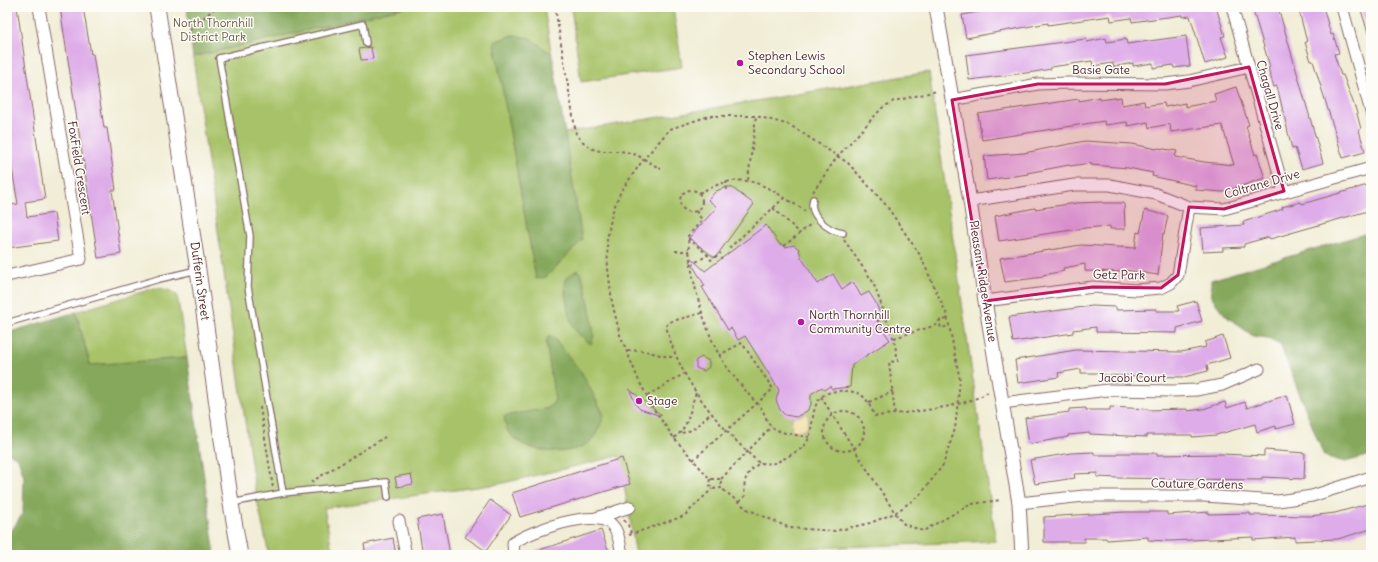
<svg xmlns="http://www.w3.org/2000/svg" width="1378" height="562" font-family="Delius,sans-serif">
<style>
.green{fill:#a7c268;stroke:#78704a}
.forest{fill:#85a85c;stroke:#686444}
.sand{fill:#eeda9e;stroke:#9c7c64}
.building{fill:#deace9}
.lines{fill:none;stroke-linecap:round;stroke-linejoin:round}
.service-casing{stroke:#846767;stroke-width:8}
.minor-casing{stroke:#846767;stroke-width:13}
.tertiary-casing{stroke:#846767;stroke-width:15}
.secondary-casing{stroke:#846767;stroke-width:17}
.path{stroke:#846767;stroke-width:2;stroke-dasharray:3 3;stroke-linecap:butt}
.service{stroke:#fff;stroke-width:5.5}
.minor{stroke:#fff;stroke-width:11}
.tertiary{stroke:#fff;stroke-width:13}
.secondary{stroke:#fff;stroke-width:15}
.marked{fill:#c2185b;fill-opacity:0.2;stroke:#c2185b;stroke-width:3;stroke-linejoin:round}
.poi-dot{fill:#b5179e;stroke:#fdfcf7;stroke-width:1.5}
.labels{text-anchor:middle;stroke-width:3;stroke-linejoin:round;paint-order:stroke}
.park-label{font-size:12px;fill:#6b5840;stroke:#fdfcf7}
.poi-label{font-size:12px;fill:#4a1f2b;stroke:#fdfcf7;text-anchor:start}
.street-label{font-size:12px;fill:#4a1f2b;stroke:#fdfcf7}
</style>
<rect width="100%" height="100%" fill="#fdfcf7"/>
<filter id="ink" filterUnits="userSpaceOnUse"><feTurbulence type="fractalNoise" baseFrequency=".025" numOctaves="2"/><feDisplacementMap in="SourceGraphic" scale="8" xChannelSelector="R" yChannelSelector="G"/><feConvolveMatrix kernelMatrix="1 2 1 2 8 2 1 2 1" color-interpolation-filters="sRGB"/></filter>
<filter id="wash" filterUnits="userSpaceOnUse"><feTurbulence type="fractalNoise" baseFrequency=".012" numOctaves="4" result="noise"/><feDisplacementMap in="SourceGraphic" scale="16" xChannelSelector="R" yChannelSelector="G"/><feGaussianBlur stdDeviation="0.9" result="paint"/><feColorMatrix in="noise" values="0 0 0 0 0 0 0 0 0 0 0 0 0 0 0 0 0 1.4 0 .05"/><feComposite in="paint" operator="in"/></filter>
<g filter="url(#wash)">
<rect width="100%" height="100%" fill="#f1edd6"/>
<g class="green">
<path d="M187,7H544L564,133L929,72L996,541L636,555L619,456L499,484L324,508L333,555H269L255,490L193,57Z"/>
<path d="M571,7H673L682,67L581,82Z"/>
<path d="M155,288C163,289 170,289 177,295L187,358L90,365L76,312Z"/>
</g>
<g class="forest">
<path d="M187,7H406L193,57Z"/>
<path d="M512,35L530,38L552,54L582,240L546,277L536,279L494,42Z"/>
<path d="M1371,232V455L1345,462L1324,456L1280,344L1268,338L1253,336L1226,316L1211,297V280Z"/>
<path d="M577,270L582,275L589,303L594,335L591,344C583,338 576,333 572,324C568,315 562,286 567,278C569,275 574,273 577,270Z"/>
<path d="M76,312L90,365L187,358L215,555H7V538L23,513L24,477L18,458L7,452V333Z"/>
<path d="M548,337H553L582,373L604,415C601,424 596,438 587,444C566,457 525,453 509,433C506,429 505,421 504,416L549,408L555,400L546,342Z"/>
</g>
<path class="sand" d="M805,413L809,417L807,429L801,431H791L792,417L800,416Z"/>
<g id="blocks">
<g class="building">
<path d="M7,7H17L45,199L25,202L27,217L54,213L58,241L7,248V205L18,204L7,139Z"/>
<path d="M60,7H83L91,54H93L104,128H107L116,190H112L121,254L98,258Z"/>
<path d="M993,7H1216L1225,36L1221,37L1228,57L1205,64L1190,16L1182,17V15L1132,22L1131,18L1111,21L1110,16L1048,25V23L966,38L962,15L983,11L982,9Z"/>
<path d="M1252,7H1278L1323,163L1302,169L1295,148L1292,149L1277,86L1274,87L1268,68L1270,67Z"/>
<path d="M1298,7H1323L1331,35L1333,34L1339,53L1334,54L1341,75H1343L1356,110L1361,129L1359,130L1365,152L1343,158L1313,61H1311L1305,42H1307Z"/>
<path d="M1360,7H1371V36H1369Z"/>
<path d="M1186,36L1190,66L1174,68L1173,65L1153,68V63L1133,66V63L1113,67V63L1093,66L1092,61L1051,67V69L1034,72L969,80L966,55L1086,39L1087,42L1106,38L1107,42L1126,39L1127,44Z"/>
<path d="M371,47L373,59L361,60L359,49Z"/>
<path d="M1236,87L1249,125L1246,126L1255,155L1257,154L1265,178L1223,192L1196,190V186L1152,176L1153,173L1128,168L1091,165V163L1070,166L1069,165L1027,173L1028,174L987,180L984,156L1024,153L1085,141L1132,144L1157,149L1158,148L1177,151L1175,157L1204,162L1234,165L1222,125L1171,132L1170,124L1149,128L1148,122L1128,126L1127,122L1105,125L1104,121L982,140L978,114L1079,99V101L1100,97V100L1121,97L1122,105L1144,101L1145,106L1164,103L1165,107L1185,103V107L1216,101L1214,94Z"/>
<path d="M1371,184V210L1270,239L1269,237L1244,244V247L1223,248V251L1203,252L1201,228L1244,225L1243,222L1283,209L1282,207L1301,202L1302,204Z"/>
<path d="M726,187H731L754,204L715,258L689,238L717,207L708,200L716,191Z"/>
<path d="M1103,202V203H1124L1125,229H1110V226L1085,228L999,241L995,216L1035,208V209L1076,203Z"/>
<path d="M1145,210L1168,216L1164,234L1163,233L1158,275L1125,270V272L1085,271V264L1063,268L1064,271L1043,275V277L1005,282L1000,258L1081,245L1135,248L1137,232L1140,233Z"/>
<path d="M766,225L780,245L782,244L785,247L794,245L799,249L801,257L818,284L833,274L842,289L853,282L861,296L869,292L876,303L881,317L876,319L890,340L852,365L850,387L832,389L830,386L824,390L822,387L811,394V405L807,411L796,417L785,415L780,410L776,400L779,390L745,336L738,340L731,328L728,330L702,287L705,286L689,259L691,258L705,271Z"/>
<path d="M1196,301L1202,321L1177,328V333L1096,332V327L1073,330V333L1013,342L1009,317L1092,306L1116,307V310L1156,309V311H1179L1177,306Z"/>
<path d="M1223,336L1230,358L1207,365L1208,371L1184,377L1102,375L1103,373H1081V369L1058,373L1059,377L1018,383L1015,360L1076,350L1181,352L1206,347L1205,342Z"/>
<path d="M702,357L709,361V367L704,371L696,368V360Z"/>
<path d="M629,389L661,415V416L640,409L637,406Z"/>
<path d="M1287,395L1295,424L1276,429V426L1257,432L1255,424L1216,435L1192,437V435H1147V437L1090,434V433L1068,435V437L1029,444L1025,418L1069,412V409L1086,408V410H1110V407L1148,409V410L1187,409V411L1203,409L1225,402L1227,408L1245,402L1247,408Z"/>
<path d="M1264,450L1305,453L1304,479L1262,477V480L1118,478L1097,477L1098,473L1074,474L1075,478L1035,484L1030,460L1071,453L1094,452V455H1118V453H1157V455L1222,454L1264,456Z"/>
<path d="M622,458L630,484L520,517L512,493Z"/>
<path d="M411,474L413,484L397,487L395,477Z"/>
<path d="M490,500L511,515L486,551L465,537Z"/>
<path d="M1371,503V529L1338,539L1295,541V537L1253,540V537L1170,541L1148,540V537L1107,540L1106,538H1084L1085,542H1044V517L1125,512H1167V515L1209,512V514L1250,513V515L1310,516L1335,513Z"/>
<path d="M443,514L450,555H423L417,519Z"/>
<path d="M601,530L610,555H530V553Z"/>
<path d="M393,538L396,555H366L364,544Z"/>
</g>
</g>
</g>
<g filter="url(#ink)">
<use href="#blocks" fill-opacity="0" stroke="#846767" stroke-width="1"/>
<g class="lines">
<defs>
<g id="service">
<path d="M813,199C808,215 828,231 843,233"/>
<path d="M7,323L159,279L197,270"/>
<path d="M283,493L248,287L250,236L219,58L363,24L366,43"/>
<path d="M231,503L283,493L386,482L388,497"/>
</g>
<g id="minor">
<path d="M1232,7L1284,191"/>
<path d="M1342,7L1371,112"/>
<path d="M952,100L1038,84L1069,83L1165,84L1189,81L1249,67"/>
<path d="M970,201L1074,185H1110L1156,194L1189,207L1224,209L1371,168"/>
<path d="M7,276L81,259L39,7"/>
<path d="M985,301L1093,287L1137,290L1161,288L1171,283L1178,275L1189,207"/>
<path d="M1002,403L1108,390L1173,391L1196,390L1222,385L1259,369"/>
<path d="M1019,503L1084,496H1204L1278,501L1312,496L1371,477"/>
<path d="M596,518L630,507"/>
<path d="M399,521L406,555"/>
<path d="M514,555L513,543C530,531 594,508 611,524C619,531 620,545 622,555"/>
</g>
<path id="tertiary" d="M936,7L970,201L985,301L1019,503L1022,555"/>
<path id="secondary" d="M157,7L198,270L231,504L240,555"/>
</defs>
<use href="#service" class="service-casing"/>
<use href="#minor" class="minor-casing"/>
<use href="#tertiary" class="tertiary-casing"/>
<use href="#secondary" class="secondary-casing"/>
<g class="path">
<path d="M555,7L576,134C598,161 604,146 630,153C640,155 651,164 661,169"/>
<path d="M190,30L216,7"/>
<path d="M748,180L756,116"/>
<path d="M726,181L727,192"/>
<circle cx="691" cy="201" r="11"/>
<path d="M813,192L837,157L882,108L894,101L937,91"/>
<path d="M699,193C735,175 751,176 785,198C792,203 799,206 805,211"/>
<path d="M773,208L800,233"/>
<path d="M696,211L702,220L688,236C690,274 700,314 716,349C726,369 742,386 756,403C765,408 764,420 772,427C780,434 798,435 809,437"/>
<path d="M688,238L708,255"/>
<path d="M844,240L873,282L894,340L898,361L889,362L895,414"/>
<path d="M784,246L812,223"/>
<path d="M729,248L784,198"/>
<path d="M675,251H689"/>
<path d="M691,265L708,255L711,260L721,253"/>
<path d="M702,313L669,322L666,326C680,382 718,425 759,463"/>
<path d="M947,319L939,321L941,328L949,326"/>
<path d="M877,321L886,317"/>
<path d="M894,338L940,324"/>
<path d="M628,351C648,348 658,357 675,357"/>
<path d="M647,396L685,373"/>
<path d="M821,397L895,513L904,524L923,531L971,504L1001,500"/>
<path d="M869,402L892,392L891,390"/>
<path d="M260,407L273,488"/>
<circle cx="844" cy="431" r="20"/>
<path d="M682,433L692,430L711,413"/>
<path d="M674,438C690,427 689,409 696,393"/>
<path d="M693,460L773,389L742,343L719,355"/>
<path d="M710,479L709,484L712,489L721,488V479H710L674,438L655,411L639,381L620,335L612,302L608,269L607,240L612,213L621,191L643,160L670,129L709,116H756L790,125L848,163L886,205L920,255L947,315L960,380L955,429L943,465L920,495L895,513L870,523L835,531L790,528L747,509L721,488"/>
<path d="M721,479L771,427"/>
<path d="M311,482L385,437"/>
<path d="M739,502L745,496C743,478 746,475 759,463C764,463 770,464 774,463C779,462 800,450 803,447C821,430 800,388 846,391C866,392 867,401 875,416C904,413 966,408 988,392"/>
<path d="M624,520L628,525L632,535"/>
<path d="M629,535L684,516L712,489"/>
</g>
<use href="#service" class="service"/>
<use href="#minor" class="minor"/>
<use href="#tertiary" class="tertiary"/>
<use href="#secondary" class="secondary"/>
</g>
</g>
<path class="marked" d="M1249,67L1284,191L1224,209L1189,207L1178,275L1161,288L1093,287L985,301L952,100L1038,84H1165Z"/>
<g class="poi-dot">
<circle cx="740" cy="63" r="4"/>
<circle cx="801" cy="322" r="4"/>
<circle cx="639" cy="401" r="4"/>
</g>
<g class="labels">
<g class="park-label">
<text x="213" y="27">North Thornhill<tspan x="213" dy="14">District Park</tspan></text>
</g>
<g class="poi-label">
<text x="748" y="60">Stephen Lewis<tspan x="748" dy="14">Secondary School</tspan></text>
<text x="809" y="319">North Thornhill<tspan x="809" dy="14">Community Centre</tspan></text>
<text x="647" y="405">Stage</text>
</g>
<g class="street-label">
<text x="1101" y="74">Basie Gate</text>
<text transform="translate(1270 95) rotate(74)" y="4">Chagall Drive</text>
<text transform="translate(79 168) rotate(81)" y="4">FoxField Crescent</text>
<text transform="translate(1262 184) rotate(-16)" y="4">Coltrane Drive</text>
<text transform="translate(1119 275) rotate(1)" y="4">Getz Park</text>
<text transform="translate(200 281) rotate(82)" y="4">Dufferin Street</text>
<text transform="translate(983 281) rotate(81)" y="4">Pleasant Ridge Avenue</text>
<text x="1132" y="382">Jacobi Court</text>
<text transform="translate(1197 484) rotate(1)" y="4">Couture Gardens</text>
</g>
</g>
<rect width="1378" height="562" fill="none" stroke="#fdfcf7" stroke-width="24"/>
</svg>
